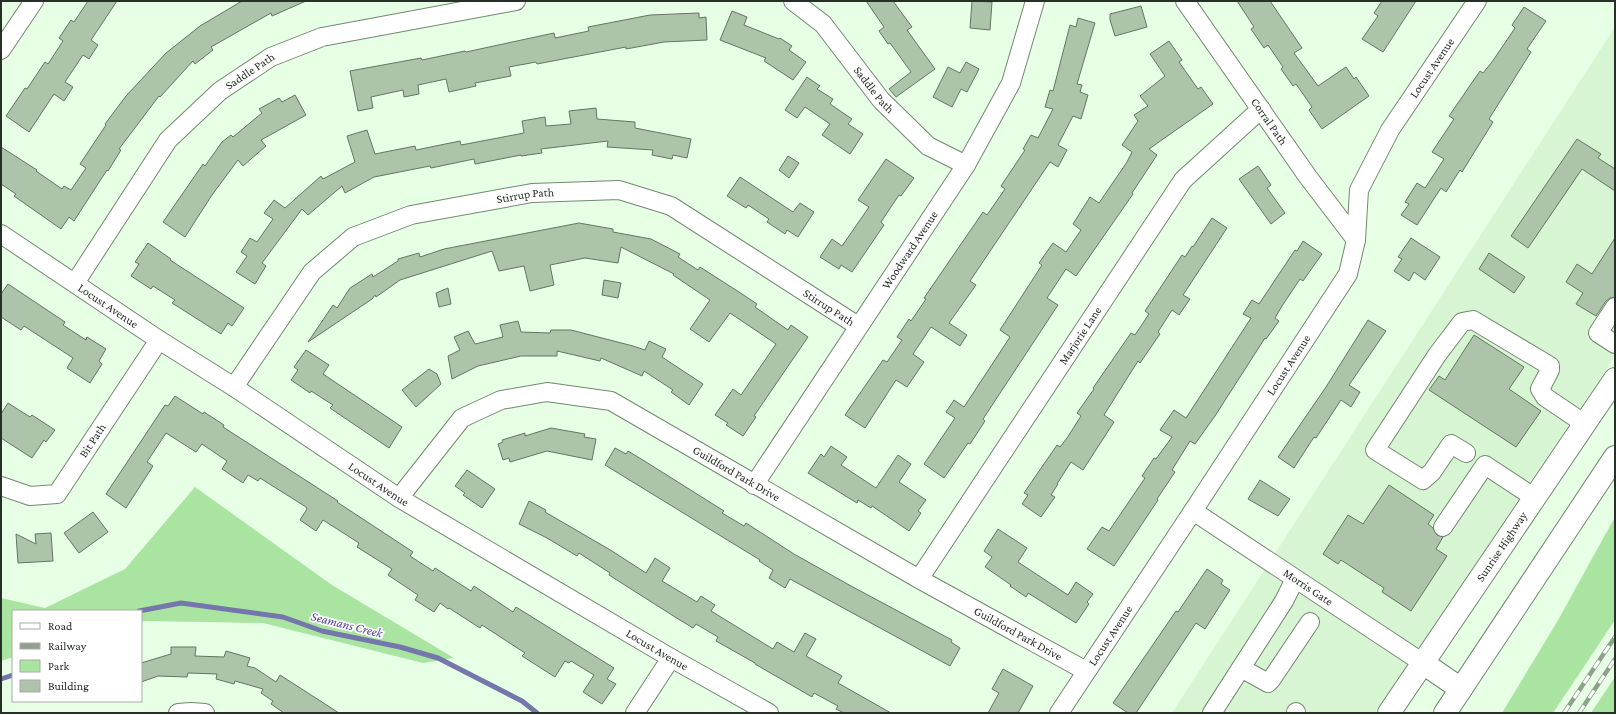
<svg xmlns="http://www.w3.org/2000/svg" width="1616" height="714" font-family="'Crimson Pro',serif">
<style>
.built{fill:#d7f4d3}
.green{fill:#a9e5a0}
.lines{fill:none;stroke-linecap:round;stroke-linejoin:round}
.stream{stroke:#7576ac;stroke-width:5}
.building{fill:#adc3aa;stroke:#637760}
.minor-casing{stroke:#738870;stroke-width:20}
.highway-casing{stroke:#738870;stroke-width:24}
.minor{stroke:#fff;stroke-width:18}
.highway{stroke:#fff;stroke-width:22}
.rail-casing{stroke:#8fa18d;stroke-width:4.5}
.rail{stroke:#fff;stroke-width:3;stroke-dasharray:9;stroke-linecap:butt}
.labels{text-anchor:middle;stroke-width:3.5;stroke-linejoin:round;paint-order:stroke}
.street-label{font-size:12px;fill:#273026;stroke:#fff}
.water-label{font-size:13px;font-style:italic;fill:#5044a3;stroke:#fff}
</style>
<rect width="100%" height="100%" fill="#e7ffe4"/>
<path class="built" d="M1615,27V356L1375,713H1172Z"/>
<g class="green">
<path d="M195,487L332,585L454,658L423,663L263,623L146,621L141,622V611H13V657L1,661V598L45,608L125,569Z"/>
<path d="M1615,517V620L1553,713H1502L1557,622Z"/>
<path d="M1615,677V713H1591Z"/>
</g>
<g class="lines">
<g class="stream">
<path d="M139,611L181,603L283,617L322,631L400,647L438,658L522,701L537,713"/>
<path d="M1,679L13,675"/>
</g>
</g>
<g class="building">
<path d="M88,1H117L91,40L98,45L89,59L83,55L65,82L73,87L64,101L54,94L29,132L6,116L25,88L27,89L45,62L48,64L63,41L59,38L71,20L74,22Z"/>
<path d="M242,1H306L272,16L271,13L211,47L213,50L195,64L193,61L160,97L159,96L119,149L121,150L108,171L107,170L74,221L69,217L61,229L14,196L16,194L1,184V147L37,170L36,171L62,189L64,186L71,190L86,168L80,164L106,125L105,124L126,96L166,53L200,26Z"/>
<path d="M866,1H893L912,27L907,30L935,69L896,97L889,89L911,72L890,43L888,44L879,31L884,27Z"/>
<path d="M972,1L992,2L990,30L970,28Z"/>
<path d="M1237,1H1270L1302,48L1294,53L1318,86L1346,67L1354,79L1356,77L1369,96L1322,129L1309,110L1312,107L1296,84L1293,86L1281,69L1283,67L1268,45L1264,48L1251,29L1254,27Z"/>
<path d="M1382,1H1416L1383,52L1362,39L1378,16L1374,13Z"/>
<path d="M1141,6L1147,27L1115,36L1110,20V14Z"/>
<path d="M1524,7L1546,21L1527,49L1531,52L1489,119L1493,122L1462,172L1460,170L1446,192L1441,188L1417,225L1401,215L1409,204L1405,202L1417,183L1425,188L1444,159L1432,152L1454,119L1449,116L1480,71L1483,73L1492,62L1515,28L1512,25Z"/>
<path d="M732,11L747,17L744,25L779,39L780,38L792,46L789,50L806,62L793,80L764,61L766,58L720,40Z"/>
<path d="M699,13V18L706,17L707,40L664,42L626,49V47L537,64L536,62L509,67L511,76L475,83L476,86L449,92L446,79L418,85L419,94L404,97L403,90L371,97L373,108L358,111L350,71L421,58L422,60L465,51L466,52L554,33L555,38L589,31L588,27L650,15Z"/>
<path d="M1078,18L1095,23L1077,84L1082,85L1080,92L1088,95L1081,119L1073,116L1058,145L1067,150L1058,167L1050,162L970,281L976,285L949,323L967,335L960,346L931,327L913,354L924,362L907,387L896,380L865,428L845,415L883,360L887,362L902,340L897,337L909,319L911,321L926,299L924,298L983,212L987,215L1005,189L1001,186L1025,150L1023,149L1031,135L1038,138L1053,109L1045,107L1050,90L1053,91L1070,25L1076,27Z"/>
<path d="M1169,41L1182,60L1179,62L1198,89L1201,87L1213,104L1149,149L1157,155L1132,193L1133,194L1076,276L1066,269L1047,298L1058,305L983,419L985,421L970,444L968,443L944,478L924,464L955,418L946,412L954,400L964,407L1010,337L1000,330L1042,265L1039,263L1053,243L1066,252L1081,230L1073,224L1090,197L1099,203L1127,162L1132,152L1122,145L1138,121L1134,115L1148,106L1140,96L1165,76L1150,54Z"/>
<path d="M966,62L979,69L967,92L961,89L952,107L933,97L948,67L960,73Z"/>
<path d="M807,77L820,86L817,89L833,99L830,104L852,119L848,124L863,134L850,154L822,135L830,124L805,107L797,118L785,110Z"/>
<path d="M295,95L306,115L261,140L266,146L243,166L238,160L212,195L185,237L163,222L203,164L205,166L222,142L231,135L233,137L262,113L259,109L279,98L282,102Z"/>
<path d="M596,108L597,119L635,122V128L691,139L687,158L673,155L672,159L652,155L653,150L607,147L608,141L541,149L542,153L521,156V155L475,164L474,159L431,168L430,166L374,177L345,193L342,186L308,215L302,209L262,263L266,266L255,284L236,272L247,256L241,252L250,238L257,242L273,219L264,213L274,200L285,208L321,176L323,179L355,162L347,136L367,130L375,154L415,146L416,150L460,141L461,145L524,133L522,121L545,117L546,126L571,124L569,111Z"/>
<path d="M1577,139L1601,154L1598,158L1615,169V191L1582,169L1528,248L1511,236Z"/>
<path d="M788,156L799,163L789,178L779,170Z"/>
<path d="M886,159L914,178L901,196L899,195L881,222L884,225L852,272L841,265L839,269L820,257L832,239L842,246L869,207L858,200Z"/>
<path d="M1258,166L1271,185L1267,188L1285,213L1271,224L1239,179Z"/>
<path d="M740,177L793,212L800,203L814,212L798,237L787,230L785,234L767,222L769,219L748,205L746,208L727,196Z"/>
<path d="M1212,218L1227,228L1183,295L1190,299L1179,315L1172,310L1158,332L1160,334L1140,363L1138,361L1104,415L1114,422L1083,470L1071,462L1057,484H1058L1051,495L1055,497L1041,517L1022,504L1028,495L1024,493L1057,445L1060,447L1067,438L1081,416L1077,413L1094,389L1093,388L1131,333L1135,335L1149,314L1145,311L1182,255L1185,257L1192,246L1193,247Z"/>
<path d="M579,223L613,229V232L651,239L680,254L678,257L698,270L700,267L739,292L757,304L755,307L788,330L791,325L808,337L754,416L756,417L743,436L726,425L728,423L715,415L733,389L741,395L776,344L730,313L709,342L690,329L710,300L673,275L674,274L621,247L618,263L585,258L550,265L554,285L530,291L524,266L499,271L492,251L400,280L376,297L375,295L372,299L308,342L333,305L337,308L350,288L372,274L373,277L398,261V259L419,253L420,257L444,249Z"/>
<path d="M1411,238L1440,257L1425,280L1414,272L1409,281L1394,271L1402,259L1398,257Z"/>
<path d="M1615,238V297L1610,298L1606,301L1596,316L1576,304L1583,293L1566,282L1577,264L1592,274Z"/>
<path d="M1303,241L1322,254L1303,281L1300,279L1282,306L1275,318L1279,321L1266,339L1265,338L1215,416L1195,444L1190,441L1172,470L1175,472L1157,499L1158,500L1114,566L1087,549L1102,527L1109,531L1145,478L1142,476L1154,458L1156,459L1172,437L1160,430L1174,410L1186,418L1251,318L1243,314L1252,300L1259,304L1295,250L1297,251Z"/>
<path d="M148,243L171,259L170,260L244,308L232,326L228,323L221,334L172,303L175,300L153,286L151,289L131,276L139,264L135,262Z"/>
<path d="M1489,253L1525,277L1514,293L1479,269Z"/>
<path d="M604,280L621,283L618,298L602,295Z"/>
<path d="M8,284L65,322L63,325L86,340L87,337L106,349L99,361L102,364L90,383L67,368L73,358L24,326L21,330L1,317V294Z"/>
<path d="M448,288L451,304L439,307L436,293Z"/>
<path d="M1368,320L1386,331L1349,385L1360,392L1351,407L1341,400L1316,438L1314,437L1294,468L1278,457L1326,387Z"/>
<path d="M518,321L521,332L550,333L551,330H571L633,346L645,350L649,341L666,349L662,357L703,384L689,405L671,392L673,390L644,371L642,376L601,358L600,361L557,351V356H521L478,366L452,379L448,356L460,350L454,337L468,331L475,344L503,337L500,325Z"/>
<path d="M1474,335L1524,367L1509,389L1541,411L1516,447L1429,390L1439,376L1445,380Z"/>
<path d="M306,350L329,365L323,374L402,427L389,448L330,408L333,405L311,391L310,393L291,380L298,370L294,367Z"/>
<path d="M429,369L437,374L441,384L416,407L402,390Z"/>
<path d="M175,396L203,414L204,412L224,425L223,427L338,501L337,502L413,552L410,556L433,571L435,568L471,591L474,586L513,612L516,607L614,668L607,679L616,684L602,704L583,692L594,675L571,661L569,663L565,661L555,677L522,656L525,653L482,625L480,628L449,608L448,609L440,603L434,612L415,600L418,595L388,575L392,569L357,547L359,543L323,520L316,531L300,520L307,509L306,507L260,478L258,481L248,475L243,483L222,469L227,461L202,444L196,452L166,433L147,462L153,466L126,508L106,494L165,405L168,406Z"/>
<path d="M8,403L30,417L32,415L55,430L46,442L44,440L32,458L1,438V414Z"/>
<path d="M551,428L585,434L584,437L596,439L592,460L547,451L510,462L509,458L503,460L498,444L503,442L502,440L525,433V436Z"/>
<path d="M831,446L847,457L841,465L876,488L898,455L911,464L899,482L926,500L918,511L921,513L909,531L872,506L871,508L858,500L857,503L808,473L821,454L824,457Z"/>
<path d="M615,448L626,454L628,451L646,462L724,511L722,513L744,526L746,523L794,554L851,586L952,640L951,642L960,648L950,666L790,579L785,588L769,578L773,570L759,561L760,560L605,465Z"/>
<path d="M467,470L495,489L482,508L463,495L465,493L455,486Z"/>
<path d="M1260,480L1290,499L1278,516L1248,499Z"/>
<path d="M1389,485L1434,515L1428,524L1433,528L1437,535L1443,537L1436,549L1447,556L1411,611L1382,592L1384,588L1341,560L1338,564L1323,554L1348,515L1363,524Z"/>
<path d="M529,501L546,510L545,512L612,551L646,573L655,558L670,568L662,581L697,602L701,596L715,605L711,611L773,649L777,642L794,652L805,633L816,639L806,656L842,676L838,683L891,713H844L836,709L838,706L814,693L812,697L755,664V663L716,641L718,637L696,624L693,628L675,617L609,575L610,573L579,553L577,556L547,538L519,524Z"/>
<path d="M93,512L108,532L79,553L64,533Z"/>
<path d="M998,529L1027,548L1018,562L1068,595L1076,582L1093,594L1087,602L1089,604L1076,623L1028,593L1026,597L1010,586L1011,585L985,567L992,557L984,551Z"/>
<path d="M51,533L53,561L18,563L16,534L36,544L35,534Z"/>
<path d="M1207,569L1223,580L1221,584L1230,590L1205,629L1196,623L1136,713H1128L1113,703L1176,611L1178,612Z"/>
<path d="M171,647H196L195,656L224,657L226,651L250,658L247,666L255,668L276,682L280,675L339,713H284L271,704L273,701L261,693L263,689L235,681L234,684L216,679L217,674L188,673L187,677L158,676L141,682V663L171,654Z"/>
<path d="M1003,669L1033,686L1018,713H988L999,693L992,689Z"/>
</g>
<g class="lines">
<defs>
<g id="minor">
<path id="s1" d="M793,1L823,24L881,100L928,146L966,165"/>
<path id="s2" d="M1185,1L1308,177L1356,240"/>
<path d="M1,50L34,1"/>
<path id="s3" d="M1,234L159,340L234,387L399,498L671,658L769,713"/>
<path id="s4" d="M75,283L168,140L220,91L271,57L322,37L516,1"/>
<path d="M1615,307L1598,333L1615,344"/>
<path id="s5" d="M234,387L312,272L353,237L411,215L532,193L619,190L671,206L858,326"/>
<path d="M1466,453L1451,444L1432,472L1423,480L1375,450L1437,355L1462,322L1473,320L1550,366V370L1540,389L1545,397L1585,424"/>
<path id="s6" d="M754,485L966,165L1011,83L1035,1"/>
<path id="s7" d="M1,486L30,496L57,494L159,340"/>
<path id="s8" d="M399,498L462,418L501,400L547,392L611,401L919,579L1086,671"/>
<path id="s9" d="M1193,511L1423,663"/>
<path d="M1443,527L1485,465L1535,498"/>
<path id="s10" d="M919,579L1183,180L1261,109"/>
<path d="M1241,668L1268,683L1271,680L1310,622"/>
<path d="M178,713L191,712L205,713"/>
<path d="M635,713L671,658"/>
<path id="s11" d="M1059,713L1193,511L1348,274L1356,240L1359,190L1390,130L1477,1"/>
<path d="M1212,713L1284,601L1295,579"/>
<path d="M1296,713V712"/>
</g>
<g id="highway">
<path d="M1423,663L1461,689"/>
<path id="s12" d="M1389,713L1615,379"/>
<path d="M1445,713L1615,457"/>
</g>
</defs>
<use href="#minor" class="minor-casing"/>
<use href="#highway" class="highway-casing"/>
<use href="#minor" class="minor"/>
<use href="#highway" class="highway"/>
<defs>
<g id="rail">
<path d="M1564,713L1615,637"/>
<path d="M1579,713L1615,659"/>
</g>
</defs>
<use href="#rail" class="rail-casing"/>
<use href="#rail" class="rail"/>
</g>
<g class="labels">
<g class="street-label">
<text dy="4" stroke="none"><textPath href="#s11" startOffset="753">Locust Avenue</textPath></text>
<text dy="4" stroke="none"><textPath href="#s4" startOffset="278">Saddle Path</textPath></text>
<text dy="4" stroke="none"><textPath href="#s1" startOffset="121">Saddle Path</textPath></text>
<text dy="4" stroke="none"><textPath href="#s2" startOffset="147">Corral Path</textPath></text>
<text dy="4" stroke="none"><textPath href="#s5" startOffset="371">Stirrup Path</textPath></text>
<text dy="4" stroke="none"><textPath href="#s6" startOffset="282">Woodward Avenue</textPath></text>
<text dy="4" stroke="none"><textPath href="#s3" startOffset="129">Locust Avenue</textPath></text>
<text dy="4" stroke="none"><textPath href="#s5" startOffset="707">Stirrup Path</textPath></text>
<text dy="4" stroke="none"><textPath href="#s10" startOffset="292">Marjorie Lane</textPath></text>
<text dy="4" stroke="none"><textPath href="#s11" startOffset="417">Locust Avenue</textPath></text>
<text dy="4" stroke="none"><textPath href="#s7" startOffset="122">Bit Path</textPath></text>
<text dy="4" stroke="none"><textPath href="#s8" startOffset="401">Guildford Park Drive</textPath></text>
<text dy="4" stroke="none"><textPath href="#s3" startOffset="453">Locust Avenue</textPath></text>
<text dy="4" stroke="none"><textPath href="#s12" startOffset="201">Sunrise Highway</textPath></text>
<text dy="4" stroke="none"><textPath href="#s9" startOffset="138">Morris Gate</textPath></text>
<text dy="4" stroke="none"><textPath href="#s8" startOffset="725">Guildford Park Drive</textPath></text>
<text dy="4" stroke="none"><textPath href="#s11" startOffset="93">Locust Avenue</textPath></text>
<text dy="4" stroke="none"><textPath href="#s3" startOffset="777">Locust Avenue</textPath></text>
</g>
<g class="water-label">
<text transform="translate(347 624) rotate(14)" y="5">Seamans Creek</text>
</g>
</g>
<rect width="1616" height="714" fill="none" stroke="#273026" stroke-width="4"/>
<rect x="12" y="610" width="130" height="92" fill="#ffffff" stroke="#a9aca8"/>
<rect x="20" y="623" width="20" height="6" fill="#ffffff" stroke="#a9aca8"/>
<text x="48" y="630" font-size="12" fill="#273026">Road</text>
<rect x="20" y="643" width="20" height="6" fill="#8fa18d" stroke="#a9aca8"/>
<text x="48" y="650" font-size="12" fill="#273026">Railway</text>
<rect x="20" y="660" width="20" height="12" fill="#a9e5a0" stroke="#a9aca8"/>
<text x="48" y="670" font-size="12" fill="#273026">Park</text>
<rect x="20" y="680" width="20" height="12" fill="#adc3aa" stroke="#a9aca8"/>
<text x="48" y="690" font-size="12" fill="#273026">Building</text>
</svg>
